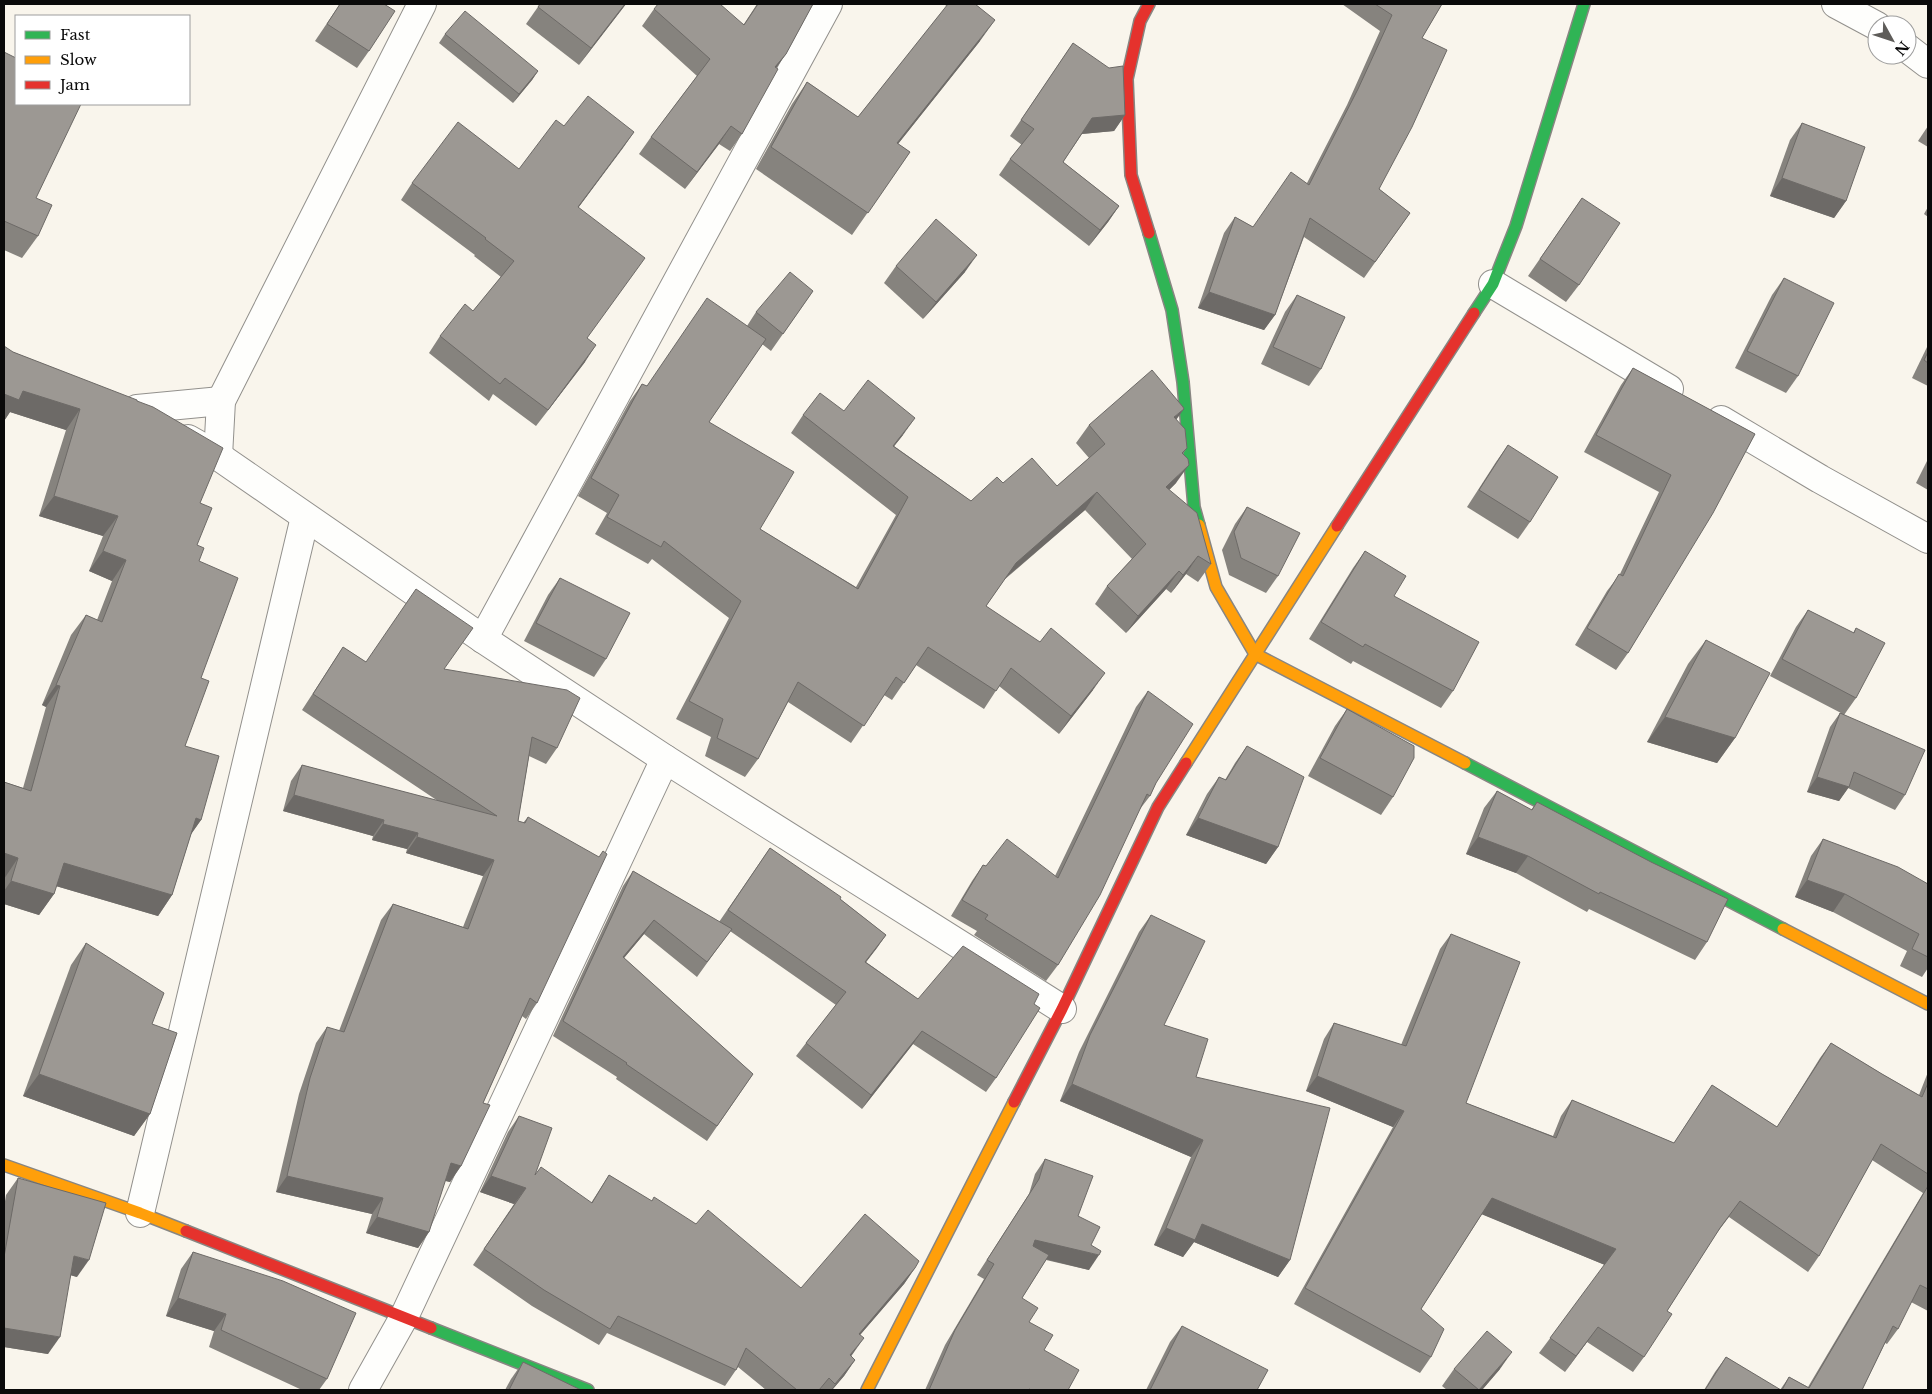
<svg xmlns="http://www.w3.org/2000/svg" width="1932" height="1394" font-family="'Libre Baskerville',serif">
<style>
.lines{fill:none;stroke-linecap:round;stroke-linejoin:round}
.street-casing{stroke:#92908c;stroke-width:30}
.fast-casing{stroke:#888682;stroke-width:14}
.slow-casing{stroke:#888682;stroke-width:14}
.jam-casing{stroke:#888682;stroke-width:14}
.street{stroke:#fefefc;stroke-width:28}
.fast{stroke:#30b455;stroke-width:11}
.slow{stroke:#ff9f0a;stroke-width:11}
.jam{stroke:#e5322d;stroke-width:11}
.wall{fill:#86837e}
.shaded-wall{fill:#6d6a67}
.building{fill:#9c9893;stroke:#6d6a67}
</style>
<rect width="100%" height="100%" fill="#f9f5ec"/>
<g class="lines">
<defs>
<g id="street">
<path d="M1836,4L1877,26"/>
<path d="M1907,48L1928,64"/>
<path d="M1493,284L1669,389"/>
<path d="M137,409L221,401"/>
<path d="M1721,420L1820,479L1928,539"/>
<path d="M188,439L218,456L483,639L665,759L1062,1009"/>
<path d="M218,456L221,401L422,4"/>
<path d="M483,639L828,4"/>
<path d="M140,1213L305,517"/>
<path d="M363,1390L404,1317L665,759"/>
</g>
<g id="fast">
<path d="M1149,233L1172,310L1183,382L1194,507L1199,525"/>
<path d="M1474,313L1493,284L1516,226L1584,4"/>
<path d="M1465,763L1783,929"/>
<path d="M431,1328L588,1390"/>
</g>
<g id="slow">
<path d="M1199,525L1216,587L1255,654L1465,763"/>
<path d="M1186,763L1337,526"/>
<path d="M1783,929L1928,1004"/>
<path d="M4,1165L140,1213L186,1231"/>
<path d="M867,1390L1014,1102"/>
</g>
<g id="jam">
<path d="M1149,233L1131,175L1127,79L1140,21L1149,4"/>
<path d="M1337,526L1474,313"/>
<path d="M1014,1102L1062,1009L1158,807L1186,763"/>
<path d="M186,1231L431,1328"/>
</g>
</defs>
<use href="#street" class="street-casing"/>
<use href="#fast" class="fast-casing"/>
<use href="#slow" class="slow-casing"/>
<use href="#jam" class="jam-casing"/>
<use href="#street" class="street"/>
<use href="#fast" class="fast"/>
<use href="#slow" class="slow"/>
<use href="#jam" class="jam"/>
</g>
<g class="wall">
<path d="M340,4H384L369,51L357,68L315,41Z"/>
<path d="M540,4H626L579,65L526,24Z"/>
<path d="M757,4H813L786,54L776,68L742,134L730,151L719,144L685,189L639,154L651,137L697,76L642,26L654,9L744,24Z"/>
<path d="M943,4H975L980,41L898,144L910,152L852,235L756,169L792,104L807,82L858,117L947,6Z"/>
<path d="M1342,4H1442L1422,38L1379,189L1410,213L1364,278L1304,237L1275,315L1264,330L1198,308L1224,233L1235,217L1253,227L1307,183L1347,105L1380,31Z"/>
<path d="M445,34L538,71L532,80L513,103L439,43Z"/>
<path d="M1073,43L1125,115L1114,131L1082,134L1063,162L1119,206L1108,222L1089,246L999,175L1010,159L1022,145L1010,136Z"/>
<path d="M4,52L36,198L38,236L22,258L4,250Z"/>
<path d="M1802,123L1846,201L1834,218L1770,196L1790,140Z"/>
<path d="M564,126L634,132L578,208L587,338L585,362L536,426L493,394L489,401L429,353L440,336L473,311L501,277L474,256L475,255L401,200L412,183L519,169Z"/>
<path d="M1928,126V147L1918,141Z"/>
<path d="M1582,198L1579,285L1566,302L1528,276Z"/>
<path d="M1928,207V217L1924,214Z"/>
<path d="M896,266L965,272L923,319L884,283Z"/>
<path d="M1784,278L1798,376L1786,393L1735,368L1772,295Z"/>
<path d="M813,291L771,351L762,344L709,422L760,529L856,587L896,515L791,433L803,415L844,411L903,435L894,446L971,501L1003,483L1057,486L1089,458L1076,443L1089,425L1177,420L1187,448L1183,454L1176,483L1169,490L1211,564L1198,582L1186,574L1171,593L1166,589L1126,633L1095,604L1107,586L1132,559L1085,510L1004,580L986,606L1093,690L1059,734L999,686L984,709L916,665L892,700L884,695L851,743L788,702L758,759L745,777L705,756L711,737L676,719L729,618L652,559L648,564L595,534L607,513L578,496L630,401L642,384L646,386L747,326L756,312Z"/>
<path d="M1297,295L1321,369L1309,386L1261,364L1285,312Z"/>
<path d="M1928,345V386L1912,378Z"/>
<path d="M13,352L137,401L200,503L197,545L199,561L201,678L185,746L201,820L191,834L172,895L158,916L56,886L54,894L39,915L4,904V782L23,788L46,707L42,705L71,635L86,615L97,620L112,581L89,571L103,536L39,516L66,430L10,412L4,421Z"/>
<path d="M1633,368L1755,434L1628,653L1616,670L1575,645L1607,591L1620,574L1659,492L1584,452L1621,385Z"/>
<path d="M1508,445L1530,522L1518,539L1467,507L1496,462Z"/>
<path d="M1928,459V490L1916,483Z"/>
<path d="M1247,507L1278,576L1266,593L1229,575L1222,550L1235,524Z"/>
<path d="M1365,551L1394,596L1453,691L1441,708L1353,661L1351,664L1309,639L1353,568Z"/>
<path d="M560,578L606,659L594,677L524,641L548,595Z"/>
<path d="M1808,610L1853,633L1856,628V698L1844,715L1905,795L1895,810L1848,788L1839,801L1807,792L1830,727L1840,713H1841L1770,676L1796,627Z"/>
<path d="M1706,640L1735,738L1717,763L1647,742L1688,664Z"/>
<path d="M343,647L366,662L444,669L557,748L546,764L529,756L518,821L523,823L528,817L537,1003L526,1019L522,1016L483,1103L461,1166L450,1182L445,1181L429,1232L418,1248L366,1233L372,1214L276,1192L299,1094L316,1043L327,1027L339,1031L381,920L393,904L463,927L483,876L406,853L407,849L372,840L373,836L283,811L291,781L302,765L438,801L302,710Z"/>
<path d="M1148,691L1156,783L1150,796L1140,809L1058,965L1046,981L974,935L977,931L951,916L972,881L983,865L986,866L1055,876L1136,707Z"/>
<path d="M1347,709L1393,797L1381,815L1308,776L1335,726Z"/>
<path d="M1247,746L1278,847L1266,864L1186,835L1207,794L1219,777L1225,780L1235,763Z"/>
<path d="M1497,791L1531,810L1537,802L1707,942L1695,960L1589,909L1587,912L1516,873L1466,854L1484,808Z"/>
<path d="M1823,839L1928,884V968L1922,977L1900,966L1907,951L1833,912L1795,897L1811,856Z"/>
<path d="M770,848L840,899L886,935L866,962L918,999L1034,1004L996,1078L986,1092L913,1044L862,1109L796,1056L806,1043L836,1005L730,931L697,977L644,934L624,958L753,1074L707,1141L616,1079L617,1077L553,1036L623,886L633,871L719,922Z"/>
<path d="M1151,915L1164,1025L1196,1077L1290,1260L1278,1277L1194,1242L1183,1257L1154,1245L1191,1157L1060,1101L1079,1052L1139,932Z"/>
<path d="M1451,934L1466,1103L1553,1136L1561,1116L1572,1100L1674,1143L1712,1085L1777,1127L1820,1058L1831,1043L1882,1074L1919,1095L1928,1072V1311L1911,1302L1898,1329L1887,1344L1885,1343L1862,1390H1704L1715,1372L1726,1357L1780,1390L1789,1377L1808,1387L1923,1193L1872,1160L1819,1256L1808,1272L1729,1217L1716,1234L1667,1311L1644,1357L1633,1372L1587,1342L1565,1372L1539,1353L1605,1265L1482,1214L1421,1309L1431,1357L1420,1373L1294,1304L1393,1127L1306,1091L1324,1039L1334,1023L1401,1045L1440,949Z"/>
<path d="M86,943L152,1024L150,1114L134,1136L23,1096L71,965Z"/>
<path d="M519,1116L535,1175L591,1203L609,1175L651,1201L696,1224L801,1288L915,1268L904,1284L860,1335L851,1356L855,1360L844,1376L832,1390H766L738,1367L725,1386L607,1333L599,1345L532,1306L473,1265L514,1204L480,1192L508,1132Z"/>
<path d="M1045,1159L1078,1216L1091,1245L1089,1270L1046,1260L1022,1298L1029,1322L1044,1350L1068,1390H925L945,1345L984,1279L977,1275L1029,1194L1035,1174Z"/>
<path d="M18,1178L77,1277L71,1275L48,1354L4,1347V1207L6,1195Z"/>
<path d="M193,1252L327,1379L319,1390H302L209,1347L214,1331L166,1316L181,1269Z"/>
<path d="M1182,1326L1257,1390H1146L1170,1342Z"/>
<path d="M523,1362L581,1390H505L511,1379Z"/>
<path d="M1454,1369H1500L1482,1390H1447L1442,1386Z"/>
</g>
<g class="shaded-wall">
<path d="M625,4H626L579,65L591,48Z"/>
<path d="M995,20L980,41L882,164L897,143Z"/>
<path d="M786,54L774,71L775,67Z"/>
<path d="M538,71L532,80L513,103L519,94Z"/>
<path d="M1125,115L1114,131L1081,134L1092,118Z"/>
<path d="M731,126L719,144L685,189L697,172Z"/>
<path d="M634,132L623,148L566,224L578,207Z"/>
<path d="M1782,178L1846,201L1834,218L1770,196Z"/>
<path d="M1119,206L1108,222L1089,246L1100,230Z"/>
<path d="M977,255L965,272L923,319L936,302Z"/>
<path d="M1209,292L1275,315L1264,330L1198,308Z"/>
<path d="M596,345L585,362L536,426L548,410Z"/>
<path d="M23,391L80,409L66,430L10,412L4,421V394Z"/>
<path d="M1184,409L1171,427L1174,417Z"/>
<path d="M915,418L903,435L880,464L893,446Z"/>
<path d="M1189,465L1176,483L1154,505L1166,487Z"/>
<path d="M1097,492L1085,510L1003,580L1016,563Z"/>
<path d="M54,496L118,516L103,536L39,516Z"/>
<path d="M103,551L126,560L112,581L89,571Z"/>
<path d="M1198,556L1186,574L1171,593L1183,575Z"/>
<path d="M1179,571L1166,589L1126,633L1138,616Z"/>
<path d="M1105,673L1093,690L1059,734L1071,716Z"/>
<path d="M56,685L60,686L46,707L42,705Z"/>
<path d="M1665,717L1735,738L1717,763L1647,742Z"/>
<path d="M1817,777L1849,787L1839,801L1807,792Z"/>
<path d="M294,795L384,820L373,836L283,811Z"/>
<path d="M196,818L201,820L187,840Z"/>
<path d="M1198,818L1278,847L1266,864L1186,835Z"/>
<path d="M383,824L418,833L407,849L372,840Z"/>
<path d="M417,837L494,860L483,876L406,853Z"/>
<path d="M1478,837L1528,856L1516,873L1466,854Z"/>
<path d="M4,853L18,858L4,879Z"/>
<path d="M64,863L172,895L158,916L49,884Z"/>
<path d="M1807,880L1845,894L1833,912L1795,897Z"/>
<path d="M11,881L54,894L39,915L4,904V891Z"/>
<path d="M654,920L644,934L613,971L623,957Z"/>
<path d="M886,935L877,948L856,975L865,962Z"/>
<path d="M922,1031L913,1044L862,1109L871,1095Z"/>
<path d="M39,1074L150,1114L134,1136L23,1096Z"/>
<path d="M1317,1076L1404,1111L1393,1127L1306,1091Z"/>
<path d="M1072,1084L1203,1140L1191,1157L1060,1101Z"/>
<path d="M451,1163L461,1166L450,1182L439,1179Z"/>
<path d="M287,1176L383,1198L372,1214L276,1192Z"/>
<path d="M491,1176L526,1188L514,1204L480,1192Z"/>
<path d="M1492,1198L1616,1249L1605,1265L1481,1214Z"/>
<path d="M377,1217L429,1232L418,1248L366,1233Z"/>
<path d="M1202,1224L1290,1260L1278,1277L1194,1242L1183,1257L1154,1245L1166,1228Z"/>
<path d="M1035,1240L1099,1255L1089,1270L1025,1254Z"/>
<path d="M74,1256L89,1260L77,1277L62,1273Z"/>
<path d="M915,1268L904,1284L847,1350L859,1334Z"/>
<path d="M178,1298L226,1314L214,1331L166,1316Z"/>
<path d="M1598,1327L1565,1372L1576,1356Z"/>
<path d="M4,1328L60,1337L48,1354L4,1347Z"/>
<path d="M864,1338L852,1355L838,1372L850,1355Z"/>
<path d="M1512,1352L1500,1369L1482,1390H1479Z"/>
<path d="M855,1360L844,1376L832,1390H831Z"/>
</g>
<g class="building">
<path d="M340,4H384L395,11L369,51L327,24Z"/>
<path d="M540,4H625L591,48L538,7Z"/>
<path d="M658,4H720L744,25L758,4H813L786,54L775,67L778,69L742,134L731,126L697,172L651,137L710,59L654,9Z"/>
<path d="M948,4H975L995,20L897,143L910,152L868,213L771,147L807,82L858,117Z"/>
<path d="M1375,4H1442L1422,38L1447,50L1412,127L1379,189L1410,213L1375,262L1310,218L1275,315L1209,292L1235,217L1253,227L1291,172L1309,185L1358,89L1392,15Z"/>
<path d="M465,11L538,71L519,94L445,34Z"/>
<path d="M1073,43L1109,68L1123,66L1125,115L1092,118L1063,162L1119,206L1100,230L1010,159L1034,129L1021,120Z"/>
<path d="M4,52L16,58V104H81L36,198L52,205L38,236L4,221Z"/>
<path d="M588,96L634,132L578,207L645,258L587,338L596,345L548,410L505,378L500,384L440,336L465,304L473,311L514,261L485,239L486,238L412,183L458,122L519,169L556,120L564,126Z"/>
<path d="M1802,123L1865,147L1846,201L1782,178Z"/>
<path d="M1582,198L1620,223L1579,285L1540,259Z"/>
<path d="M936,219L977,255L936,302L896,266Z"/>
<path d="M790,272L813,291L783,334L756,312Z"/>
<path d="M1784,278L1834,303L1798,376L1747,351Z"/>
<path d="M1297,295L1345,317L1321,369L1273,347Z"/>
<path d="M707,298L766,339L709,422L794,472L760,529L858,589L908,497L803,415L820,393L844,411L868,380L915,418L893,446L971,501L997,477L1003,483L1032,458L1057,486L1105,444L1089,425L1152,370L1183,407L1184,409L1174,417L1185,429L1187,448L1182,453L1188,459L1189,465L1166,487L1197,513L1211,564L1198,556L1183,575L1179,571L1138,616L1107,586L1146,544L1097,492L1016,563L986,606L1040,642L1051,628L1105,673L1071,716L1011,668L996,691L928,647L904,683L896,677L864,726L798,682L758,759L717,738L723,719L689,701L741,601L664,541L661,547L607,517L619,495L591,478L642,384L647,386Z"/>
<path d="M4,346L13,352L137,400V401L153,407L223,448L200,503L212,508L197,545L204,548L199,561L238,578L201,678L209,681L185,746L219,756L201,820L196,818L172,895L64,863L54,894L11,881L18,858L4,853V782L31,791L60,686L56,685L86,615L102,622L126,560L103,551L118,516L54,496L80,409L23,391L19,400L4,394Z"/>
<path d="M1928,352V363L1924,360Z"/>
<path d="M1633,368L1755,434L1713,513L1628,653L1587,628L1619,574L1623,576L1671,475L1596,435Z"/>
<path d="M1508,445L1558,477L1530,522L1479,490Z"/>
<path d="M1247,507L1300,533L1278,576L1241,558L1234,532Z"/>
<path d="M1365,551L1406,576L1394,596L1479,642L1453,691L1365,644L1363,647L1321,622Z"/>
<path d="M560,578L630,613L606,659L536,623Z"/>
<path d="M416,589L473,628L444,669L567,690L580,698L557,748L532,737L518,821L525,823L528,817L599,857L603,851L607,854L537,1003L530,998L483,1103L490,1105L461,1166L451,1163L429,1232L377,1217L383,1198L287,1176L310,1078L327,1027L344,1032L393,904L468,929L494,860L417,837L418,833L383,824L384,820L294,795L302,765L497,816L313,694L343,647L366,662Z"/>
<path d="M1808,610L1854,633L1856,628L1885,643L1856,698L1782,659Z"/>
<path d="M1706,640L1770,673L1735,738L1665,717Z"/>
<path d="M1148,691L1193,724L1156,783L1150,796L1147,794L1100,895L1058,965L985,919L988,915L962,900L983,865L986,866L1007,839L1058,878Z"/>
<path d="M1347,709L1414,746V758L1393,797L1320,758Z"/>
<path d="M1840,713L1925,750L1905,795L1854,772L1849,787L1817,777Z"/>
<path d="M1247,746L1304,777L1278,847L1198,818L1219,777L1226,780Z"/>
<path d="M1497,791L1532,810L1537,802L1651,862L1728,899L1707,942L1600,892L1599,894L1528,856L1478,837Z"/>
<path d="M1823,839L1898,867L1928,884V957L1912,949L1919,934L1845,894L1807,880Z"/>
<path d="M770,848L841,897L840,899L886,935L865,962L918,999L963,946L1039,994L1034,1004L1040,1008L996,1078L922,1031L871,1095L806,1043L846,992L728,910Z"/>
<path d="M633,871L732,929L707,962L654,920L623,957L753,1074L717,1126L626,1064L627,1063L563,1021Z"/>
<path d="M1151,915L1205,941L1164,1025L1208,1039L1196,1077L1330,1108L1290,1260L1202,1224L1195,1240L1166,1228L1203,1140L1072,1084L1090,1035Z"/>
<path d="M1451,934L1520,962L1466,1103L1556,1138L1572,1100L1674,1143L1712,1085L1777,1127L1831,1043L1882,1074L1922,1097L1928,1083V1174L1881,1144L1819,1256L1740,1201L1720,1228L1667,1311L1672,1314L1644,1357L1598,1327L1576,1356L1550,1338L1616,1249L1492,1198L1421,1309L1444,1329L1431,1357L1305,1288L1404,1111L1317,1076L1334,1023L1406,1046Z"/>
<path d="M86,943L164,993L152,1024L177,1033L150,1114L39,1074Z"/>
<path d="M519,1116L552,1128L535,1175L541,1167L592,1203L609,1175L652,1201L654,1197L696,1224L708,1210L801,1288L865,1214L919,1261L915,1268L859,1334L864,1338L850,1355L855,1360L835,1384L829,1378L819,1390H797L746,1348L736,1370L618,1316L610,1329L544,1290L484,1249L526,1188L491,1176Z"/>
<path d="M1045,1159L1093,1176L1078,1216L1100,1227L1091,1245L1101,1251L1099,1255L1035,1240L1033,1246L1049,1255L1022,1298L1038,1308L1029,1322L1053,1335L1044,1350L1079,1370L1068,1390H1032L1029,1389V1390H929L955,1330L994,1264L987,1260L1039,1179Z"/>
<path d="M18,1178L106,1203L89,1260L74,1256L60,1337L4,1328V1257Z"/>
<path d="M1928,1186V1289L1920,1285L1898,1329L1893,1326L1862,1390H1782L1789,1377L1809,1388Z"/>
<path d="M193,1252L283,1281L356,1313L327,1379L221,1330L226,1314L178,1298Z"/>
<path d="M1182,1326L1268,1370L1257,1390H1150Z"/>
<path d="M1487,1331L1512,1352L1479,1390L1454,1369Z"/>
<path d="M1726,1357L1781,1390H1705Z"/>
<path d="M523,1362L581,1390H509Z"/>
</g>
<rect width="1932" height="1394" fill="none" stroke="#0a0a0a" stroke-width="10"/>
<rect x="15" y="15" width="175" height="90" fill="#ffffff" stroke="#9d9d9d"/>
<rect x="25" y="31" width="25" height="8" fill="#30b455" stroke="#9d9d9d"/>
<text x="60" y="40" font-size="15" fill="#0a0a0a">Fast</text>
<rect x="25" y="56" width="25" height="8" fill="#ff9f0a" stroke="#9d9d9d"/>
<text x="60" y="65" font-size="15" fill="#0a0a0a">Slow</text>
<rect x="25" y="81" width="25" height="8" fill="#e5322d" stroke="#9d9d9d"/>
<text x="60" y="90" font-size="15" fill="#0a0a0a">Jam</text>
<g transform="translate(1892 40) rotate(130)"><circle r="24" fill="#ffffff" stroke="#9d9d9d"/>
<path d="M0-4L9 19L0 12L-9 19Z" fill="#5e5c59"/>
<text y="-8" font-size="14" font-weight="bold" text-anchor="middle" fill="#0a0a0a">N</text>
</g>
</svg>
